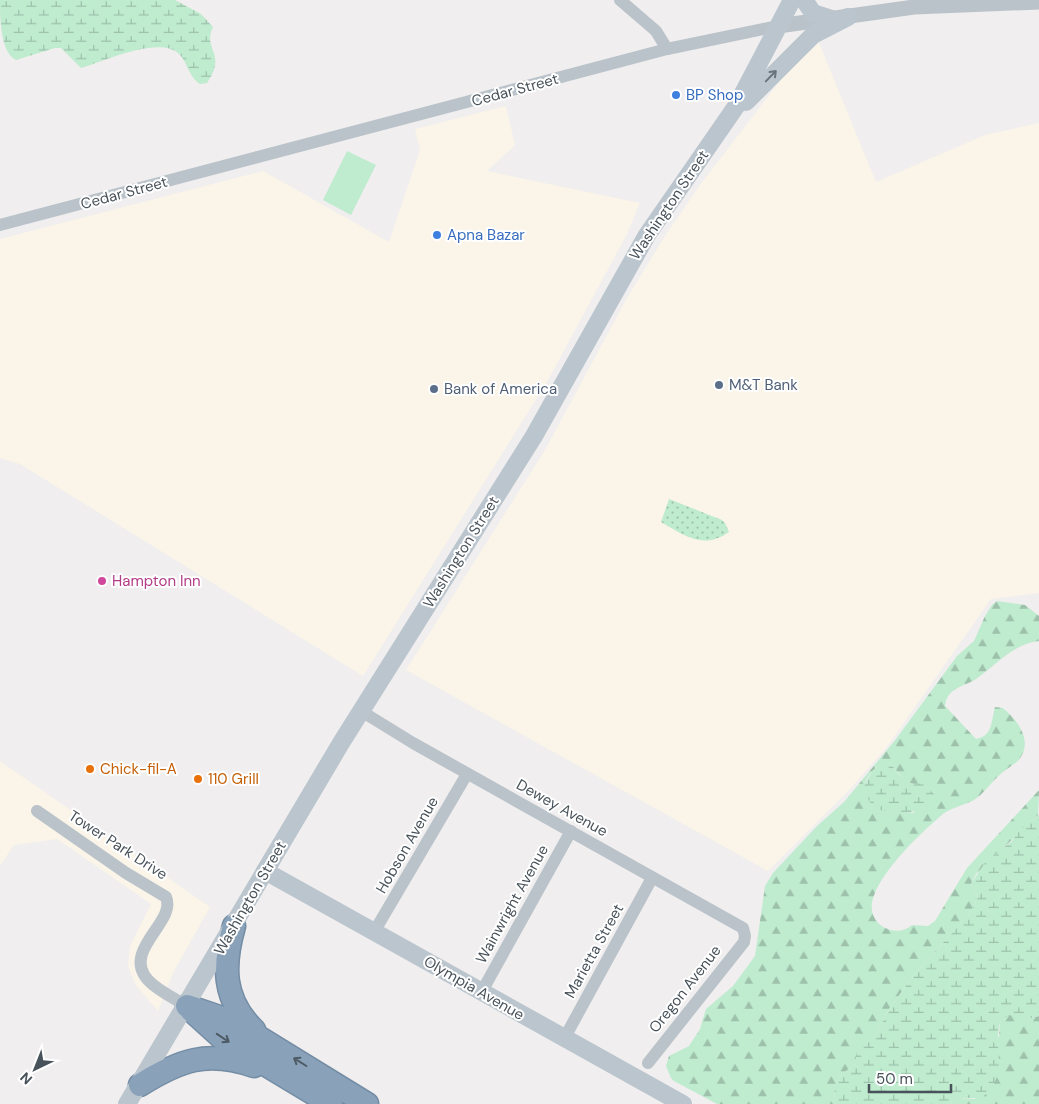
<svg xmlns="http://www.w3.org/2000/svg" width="1039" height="1104" font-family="'DM Sans',sans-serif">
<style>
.commercial{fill:#faf5e8}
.grass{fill:url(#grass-dots)}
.forest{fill:url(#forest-firs);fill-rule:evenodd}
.wetland{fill:url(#wetland-marsh)}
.pitch{fill:#bfebcf}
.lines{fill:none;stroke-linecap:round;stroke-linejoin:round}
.motorway-casing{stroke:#748da5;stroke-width:25}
.minor{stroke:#bac3ca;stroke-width:12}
.tertiary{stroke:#bac3ca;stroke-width:15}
.secondary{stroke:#bbc5ce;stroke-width:18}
.motorway{stroke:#89a2b9;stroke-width:22}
.oneway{stroke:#6a747d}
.oneway2{stroke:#4e5a64}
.shop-dot{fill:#3f7fe0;stroke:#fff;stroke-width:2}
.service-dot{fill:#5c6f8a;stroke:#fff;stroke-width:2}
.hotel-dot{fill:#d1479c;stroke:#fff;stroke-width:2}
.food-dot{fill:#e8710a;stroke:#fff;stroke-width:2}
.labels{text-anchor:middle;stroke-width:4;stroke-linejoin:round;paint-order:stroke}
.street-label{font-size:15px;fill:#48525a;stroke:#fff}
.shop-label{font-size:15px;fill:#366cbe;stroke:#fff;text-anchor:start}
.service-label{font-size:15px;fill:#4e5e75;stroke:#fff;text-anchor:start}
.hotel-label{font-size:15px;fill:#b23c85;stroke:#fff;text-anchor:start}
.food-label{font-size:15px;fill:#c56008;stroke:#fff;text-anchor:start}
</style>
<defs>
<pattern id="grass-dots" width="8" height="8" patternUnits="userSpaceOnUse" patternTransform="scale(1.25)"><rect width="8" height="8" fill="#bfebcf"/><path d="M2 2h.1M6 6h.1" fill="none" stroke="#9dc1ab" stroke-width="1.8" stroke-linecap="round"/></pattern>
<pattern id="forest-firs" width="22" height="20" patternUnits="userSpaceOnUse" patternTransform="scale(1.25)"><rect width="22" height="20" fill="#bfebcf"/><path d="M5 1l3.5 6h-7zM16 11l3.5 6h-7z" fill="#9dc1ab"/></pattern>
<pattern id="wetland-marsh" width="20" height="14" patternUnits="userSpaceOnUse" patternTransform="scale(1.25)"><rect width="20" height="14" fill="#bfebcf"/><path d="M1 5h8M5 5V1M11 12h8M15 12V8" fill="none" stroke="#9dc1ab"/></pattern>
</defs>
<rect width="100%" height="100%" fill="#f0eeee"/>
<g class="commercial">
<path d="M819,43L876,182L985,135L1039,123V593L991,599L886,748L850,789L768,871L406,670L545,450L627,298L665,236L700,185L786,73Z"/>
<path d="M506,106L515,145L487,171L640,203L626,236L547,382L363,676L20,464L0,458V239L263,171L389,242L420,150L415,129Z"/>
<path d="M0,761L210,907L174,971L158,1011L136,986L128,966L130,946L151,904L57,839L14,845L0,866Z"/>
</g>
<path class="grass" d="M669,499L722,520L725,523L729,532C704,550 685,536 661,522Z"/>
<g class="forest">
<path d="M997,601L1025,605L1039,616V641C1013,644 996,665 976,679C964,687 947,687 945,706L976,739C993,736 991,721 995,707L1003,708C1017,720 1032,739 1021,757C1017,763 1012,765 1007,769C995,777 987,790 977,798C967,805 952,807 943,814C924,830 859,889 874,917C880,930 900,936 912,925L928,926L935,921L967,868L1039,790L1038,815L976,874L971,884L978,897L970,913L914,975L889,1009L877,1033L862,1048L855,1064L839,1077L835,1087L834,1104H717L674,1081L671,1078L666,1066L669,1056L689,1046L700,1029L706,1009L733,986L755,956L765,886L773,873L817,826L844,802L896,739L957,656L974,641L985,616L992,605ZM889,762L906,782L917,785L914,813L885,811L864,786C869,772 876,765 889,762Z"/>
<path d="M1015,1014L1031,1018L1039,1016V1104H948L958,1098L975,1099L999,1036L1000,1022L1008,1015Z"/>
</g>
<g class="wetland">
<path d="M0,0H175L201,14L213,27C202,50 228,53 207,83L200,84C188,76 188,62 178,53C158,36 104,61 81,68L61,48H55L16,60C0,52 0,17 0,0Z"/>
<path d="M884,762H889C899,773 906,788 922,783L935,795C918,818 902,814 876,809L869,801L864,786L872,771Z"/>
<path d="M1039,815V1016L1031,1018L1008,1015L1000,1022C992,1051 1011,1073 982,1098H958L948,1104H834L835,1087L839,1077L855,1064L857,1052L877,1033L889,1009L914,975L970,913L978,897L971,884L986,861L1011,842L1020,830Z"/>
</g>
<path class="pitch" d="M347,151L376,165L351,215L323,200Z"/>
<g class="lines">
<defs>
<g id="motorway">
<path d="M234,926C223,965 222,999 254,1030"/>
<path d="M187,1006L234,1022L367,1104"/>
<path d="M191,1010L223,1039L331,1104"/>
<path d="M140,1085C180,1060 207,1050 254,1066"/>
</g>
</defs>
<use href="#motorway" class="motorway-casing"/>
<g class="minor">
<path d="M620,0L656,31L667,49"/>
<path d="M0,225L667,49L778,26"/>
<path d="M361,711L413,743L743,928L745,936L744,942L648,1063"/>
<path d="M37,811L126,873L166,897C177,922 121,950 148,980C158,991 174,998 187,1006"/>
<path d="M374,932L467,774"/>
<path d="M481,993L571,831"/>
<path d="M564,1039L652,878"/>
</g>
<path class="tertiary" d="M778,26L914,7L1039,2"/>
<g class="secondary">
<path d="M804,0L813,13L832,19"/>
<path d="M746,102L813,35L848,17"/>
<path d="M265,871L683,1104"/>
<path d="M127,1104L341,743L534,436L647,235L737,105L792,0"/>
</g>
<use href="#motorway" class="motorway"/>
</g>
<defs><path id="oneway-shaft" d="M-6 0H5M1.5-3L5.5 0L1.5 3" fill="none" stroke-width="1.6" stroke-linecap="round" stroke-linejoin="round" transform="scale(1.25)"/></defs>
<use class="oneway" href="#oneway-shaft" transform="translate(771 76) rotate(-46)"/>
<g class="oneway2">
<use href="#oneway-shaft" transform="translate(223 1038) rotate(34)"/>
<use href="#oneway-shaft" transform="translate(300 1062) rotate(-148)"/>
</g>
<g class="shop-dot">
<circle cx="676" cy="95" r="5"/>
<circle cx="437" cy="235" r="5"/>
</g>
<g class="service-dot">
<circle cx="719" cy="385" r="5"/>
<circle cx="434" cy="389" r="5"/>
</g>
<circle class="hotel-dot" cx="102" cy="581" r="5"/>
<g class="food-dot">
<circle cx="90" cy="769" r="5"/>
<circle cx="198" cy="779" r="5"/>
</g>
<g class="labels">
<g class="street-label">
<text transform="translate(515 90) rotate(-15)" y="5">Cedar Street</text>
<text transform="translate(124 193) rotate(-15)" y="5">Cedar Street</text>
<text transform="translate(669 205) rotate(-56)" y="5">Washington Street</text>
<text transform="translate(461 552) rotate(-58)" y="5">Washington Street</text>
<text transform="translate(562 808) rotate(29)" y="5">Dewey Avenue</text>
<text transform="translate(118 845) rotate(33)" y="5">Tower Park Drive</text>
<text transform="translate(407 845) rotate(-60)" y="5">Hobson Avenue</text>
<text transform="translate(250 898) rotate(-60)" y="5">Washington Street</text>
<text transform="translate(512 904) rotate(-61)" y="5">Wainwright Avenue</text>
<text transform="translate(594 951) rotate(-61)" y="5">Marietta Street</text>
<text transform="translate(474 988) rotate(30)" y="5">Olympia Avenue</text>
<text transform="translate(685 989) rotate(-52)" y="5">Oregon Avenue</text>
</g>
<g class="shop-label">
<text x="686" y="100">BP Shop</text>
<text x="447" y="240">Apna Bazar</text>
</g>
<g class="service-label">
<text x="729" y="390">M&amp;T Bank</text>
<text x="444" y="394">Bank of America</text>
</g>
<g class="hotel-label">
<text x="112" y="586">Hampton Inn</text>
</g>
<g class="food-label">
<text x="100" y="774">Chick-fil-A</text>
<text x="208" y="784">110 Grill</text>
</g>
</g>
<g transform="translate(35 1069) rotate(223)" stroke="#ffffff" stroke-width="4" paint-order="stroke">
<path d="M0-4L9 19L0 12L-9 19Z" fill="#48525a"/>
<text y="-8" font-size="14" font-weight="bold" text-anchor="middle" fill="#48525a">N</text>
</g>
<path d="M869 1084v8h82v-8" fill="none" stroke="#48525a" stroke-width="2.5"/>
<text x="876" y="1084" font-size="15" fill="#48525a" stroke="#ffffff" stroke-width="4" paint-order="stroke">50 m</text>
</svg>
